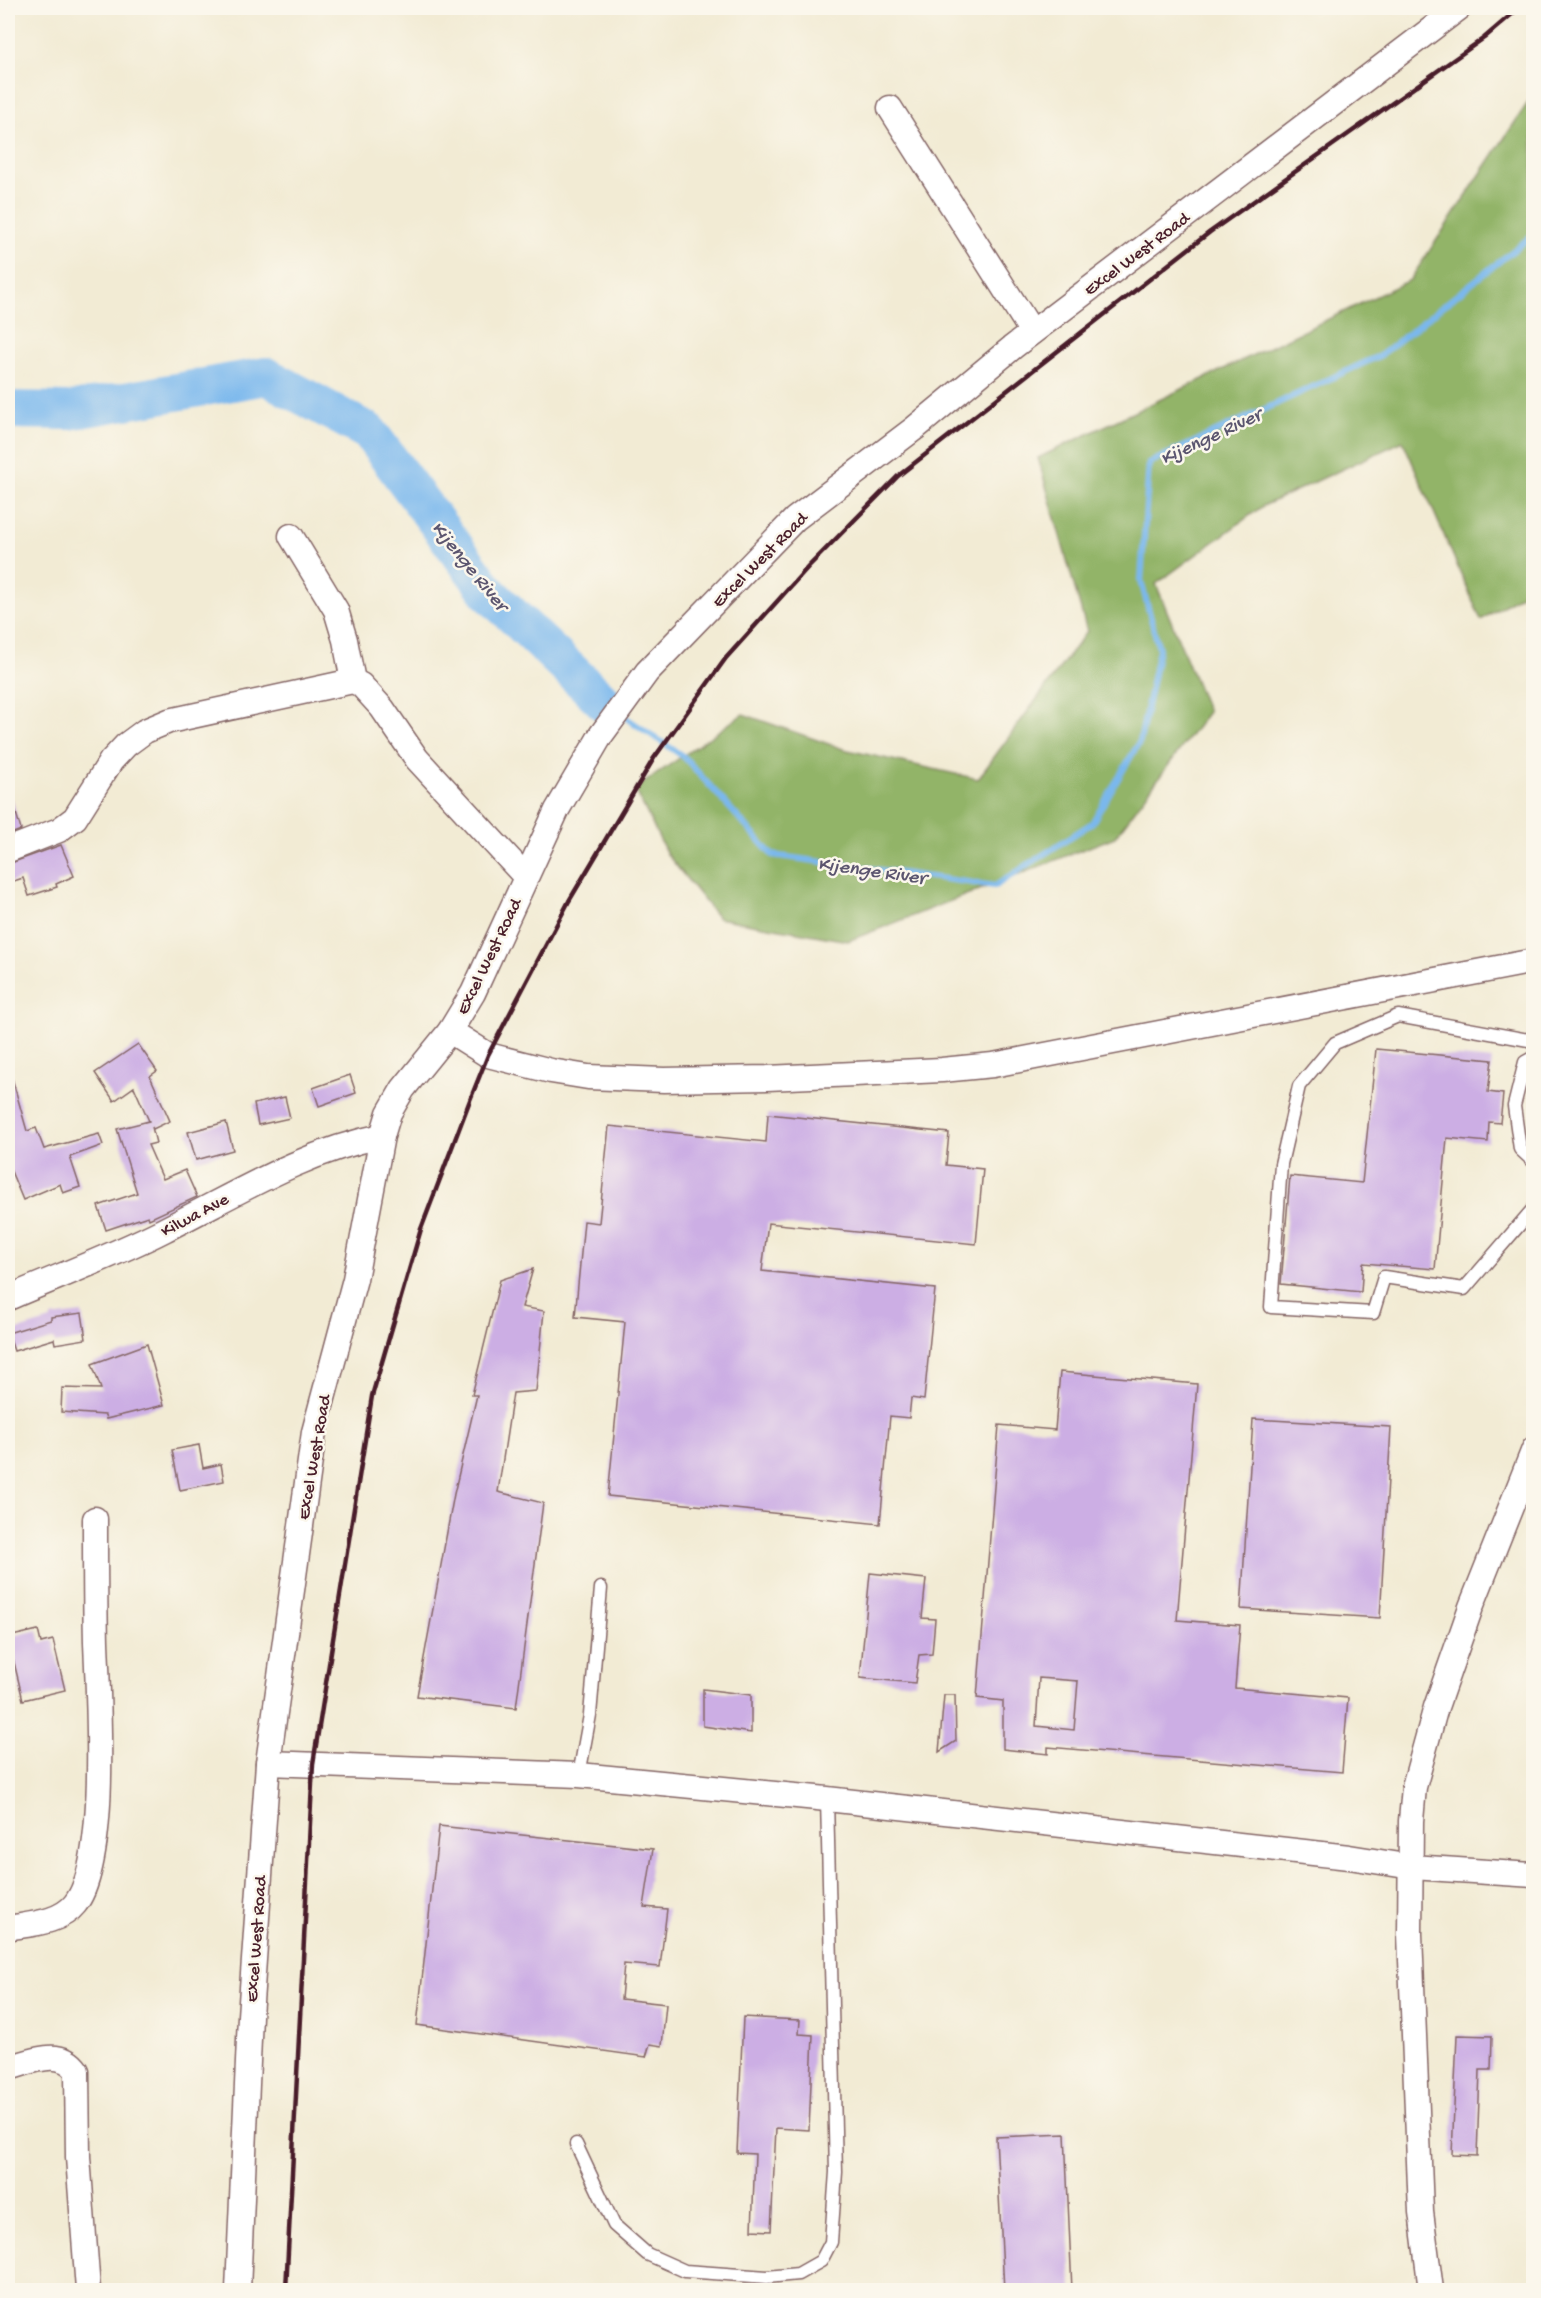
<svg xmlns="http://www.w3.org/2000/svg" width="1541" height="2298" font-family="'Gochi Hand',sans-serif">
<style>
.forest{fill:#92b468;stroke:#6e6a4a;stroke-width:1.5}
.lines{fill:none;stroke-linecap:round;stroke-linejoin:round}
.stream{stroke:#7ab8ed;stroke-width:6}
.river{stroke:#7ab8ed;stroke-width:38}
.building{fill:#ccaee4;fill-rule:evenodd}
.lane-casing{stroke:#856666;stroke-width:15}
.street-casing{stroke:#856666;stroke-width:27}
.lane{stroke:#fff;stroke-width:12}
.street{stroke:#fff;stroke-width:24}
.rail{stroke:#4a1f2b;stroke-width:4.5}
.labels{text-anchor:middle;stroke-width:5;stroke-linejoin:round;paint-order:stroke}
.street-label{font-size:18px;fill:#4a1f2b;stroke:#fbf7ec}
.water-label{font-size:20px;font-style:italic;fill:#5b556f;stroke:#fbf7ec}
</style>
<rect width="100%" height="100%" fill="#fbf7ec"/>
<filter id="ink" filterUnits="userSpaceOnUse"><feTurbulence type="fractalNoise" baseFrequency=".0167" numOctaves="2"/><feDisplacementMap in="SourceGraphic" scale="12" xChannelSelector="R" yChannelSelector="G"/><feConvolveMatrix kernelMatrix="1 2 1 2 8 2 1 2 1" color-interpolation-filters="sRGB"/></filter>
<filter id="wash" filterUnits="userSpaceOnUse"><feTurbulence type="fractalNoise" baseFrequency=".008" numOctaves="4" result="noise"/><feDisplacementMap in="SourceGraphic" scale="24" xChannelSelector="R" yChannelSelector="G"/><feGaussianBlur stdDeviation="1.35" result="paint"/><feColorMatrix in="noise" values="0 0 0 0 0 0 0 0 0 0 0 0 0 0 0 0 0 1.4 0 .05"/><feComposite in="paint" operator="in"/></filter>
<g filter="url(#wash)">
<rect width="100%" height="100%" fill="#f2ebd4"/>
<path class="forest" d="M1533,95V587L1481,620L1403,441L1263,506L1156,584L1208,712L1115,837L848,941L718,918L667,854L635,789L743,714L843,749L978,779L1087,631L1038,458L1410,280Z"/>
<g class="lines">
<path class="stream" d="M622,715L684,757L772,855L995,886L1092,823L1140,741L1159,649L1141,581L1149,463L1381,355L1534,234"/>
<path class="river" d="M8,410L69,411L266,376L369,432L490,594L607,705"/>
</g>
<g id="blocks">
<g class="building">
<path d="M12,799L21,830L8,835V800Z"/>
<path d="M61,845L74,876L56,884L57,887L29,896L23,878L8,883V864Z"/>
<path d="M138,1044L157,1071L150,1076L170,1121L153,1129L152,1127L156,1143L148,1145L163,1179L185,1170L197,1197L149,1219L148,1216L106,1230L98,1206L137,1193L117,1129L149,1121L134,1087L114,1101L95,1073Z"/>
<path d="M1376,1049L1492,1060L1488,1092L1503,1094L1500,1123L1489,1122L1488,1142L1447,1138L1435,1269L1363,1263L1361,1292L1281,1284L1290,1176L1362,1183Z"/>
<path d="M350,1075L356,1093L319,1106L313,1088Z"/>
<path d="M8,1078H12L27,1131L36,1128L44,1149L99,1134L103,1145L70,1157L80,1187L63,1193L60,1184L23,1200L8,1164Z"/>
<path d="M285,1097L290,1118L258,1125L254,1104Z"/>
<path d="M768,1114L949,1133L946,1165L983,1169L976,1244L768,1223L762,1271L935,1289L924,1400L911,1398L909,1418L890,1416L880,1524L608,1496L625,1322L575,1317L584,1221L599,1223L609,1126L766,1142Z"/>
<path d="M226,1122L233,1150L196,1160L188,1132Z"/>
<path d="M533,1269L522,1307L544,1311L536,1391L513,1393L498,1492L543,1503L516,1708L417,1696L454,1494L477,1395H472L500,1280Z"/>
<path d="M82,1313L86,1339L55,1344L54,1339L14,1351L8,1333L51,1320V1317Z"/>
<path d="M147,1344L164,1405L106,1419L105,1415L61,1412L62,1388L101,1389L92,1364Z"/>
<path d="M1060,1372L1197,1384L1177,1620L1240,1625L1235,1688L1348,1698L1342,1772L1048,1747V1754L1003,1749V1701L977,1698L999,1425L1055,1430ZM1039,1678L1078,1681L1074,1730L1036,1726Z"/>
<path d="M1253,1419L1391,1427L1380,1618L1241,1609Z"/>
<path d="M199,1445L203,1468L221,1464L224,1481L180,1490L172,1450Z"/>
<path d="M870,1573L926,1579L922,1618L935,1619L932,1654L919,1655L915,1683L860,1678Z"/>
<path d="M38,1630L41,1643L53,1640L65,1690L23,1700L8,1637Z"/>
<path d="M703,1689L751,1695V1733L703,1726Z"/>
<path d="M944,1695H955L956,1741L939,1752Z"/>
<path d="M439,1826L653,1849L644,1907L667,1909L660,1967L624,1964L621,1999L666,2004L662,2046L650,2044L646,2057L417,2025Z"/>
<path d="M743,2017L800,2020L799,2034L813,2035L809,2130L776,2128L771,2231L752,2230L755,2154L737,2153Z"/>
<path d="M1457,2035L1492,2036L1491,2070H1480L1477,2156L1452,2155Z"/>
<path d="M1065,2134L1072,2290H1004L996,2137Z"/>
</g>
</g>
</g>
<g filter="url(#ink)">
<use href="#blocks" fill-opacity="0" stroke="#856666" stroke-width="1.5"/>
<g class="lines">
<defs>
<g id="lane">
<path d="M1534,1041L1398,1016L1335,1043L1299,1086L1281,1164L1271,1307L1373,1313L1384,1277L1464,1289L1534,1208"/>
<path d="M1534,1057L1525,1062L1514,1106L1520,1149L1534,1162"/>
<path d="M579,1775L590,1715L601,1588"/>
<path d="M576,2144L614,2225L647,2254L685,2271L767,2277L798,2274L821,2261L831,2242L836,2172L827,1799"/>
</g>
<g id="street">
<path d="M890,108L1032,332"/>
<path d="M291,536L336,610L345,640L353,681"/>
<path d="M8,850L59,830L75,818L111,761L126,745L145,731L169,721L353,681L361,685L382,708L417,759L525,876"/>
<path d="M450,1031L488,1055L551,1071L588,1077L664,1080L767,1078L942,1070L993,1065L1534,961"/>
<path d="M8,1298C59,1276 113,1256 164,1230C236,1194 302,1152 382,1136"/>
<path d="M268,1763L579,1775L827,1799L1349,1857L1412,1867L1534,1875"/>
<path d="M8,1928C29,1924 60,1923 75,1904C109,1862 98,1698 96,1642C95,1601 95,1560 95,1519"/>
<path d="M8,2068C31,2062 61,2047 77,2071L78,2157L88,2290"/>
<path d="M238,2290L250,2016L268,1763L314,1432L355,1279L382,1136L389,1113L403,1089L450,1031L473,993L557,810L601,735L647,672L795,519L915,428L1013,347L1459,8"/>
<path d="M1431,2290L1421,2212L1410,1934L1411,1821L1414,1787L1436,1707L1471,1607L1534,1449"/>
</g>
</defs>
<use href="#lane" class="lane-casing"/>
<use href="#street" class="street-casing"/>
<use href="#lane" class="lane"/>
<use href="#street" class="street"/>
<path class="rail" d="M286,2290L313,1764L372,1396L421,1229L470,1100L488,1055L569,901L654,758L726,658L809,566L898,476L1210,232L1484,38L1519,8"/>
</g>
</g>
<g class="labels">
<g class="street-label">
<text transform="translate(1136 253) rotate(-37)" y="6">Excel West Road</text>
<text transform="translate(759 559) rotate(-45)" y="6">Excel West Road</text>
<text transform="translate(488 956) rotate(-64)" y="6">Excel West Road</text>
<text transform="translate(194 1214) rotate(-28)" y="6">Kilwa Ave</text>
<text transform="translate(313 1457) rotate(-80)" y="6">Excel West Road</text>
<text transform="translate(255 1939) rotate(-86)" y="6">Excel West Road</text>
</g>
<g class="water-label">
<text transform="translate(1210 435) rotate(-25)" y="7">Kijenge River</text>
<text transform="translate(471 565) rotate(51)" y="7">Kijenge River</text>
<text transform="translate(872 869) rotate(8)" y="7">Kijenge River</text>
</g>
</g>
<rect width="1541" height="2298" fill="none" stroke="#fbf7ec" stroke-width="30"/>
</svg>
